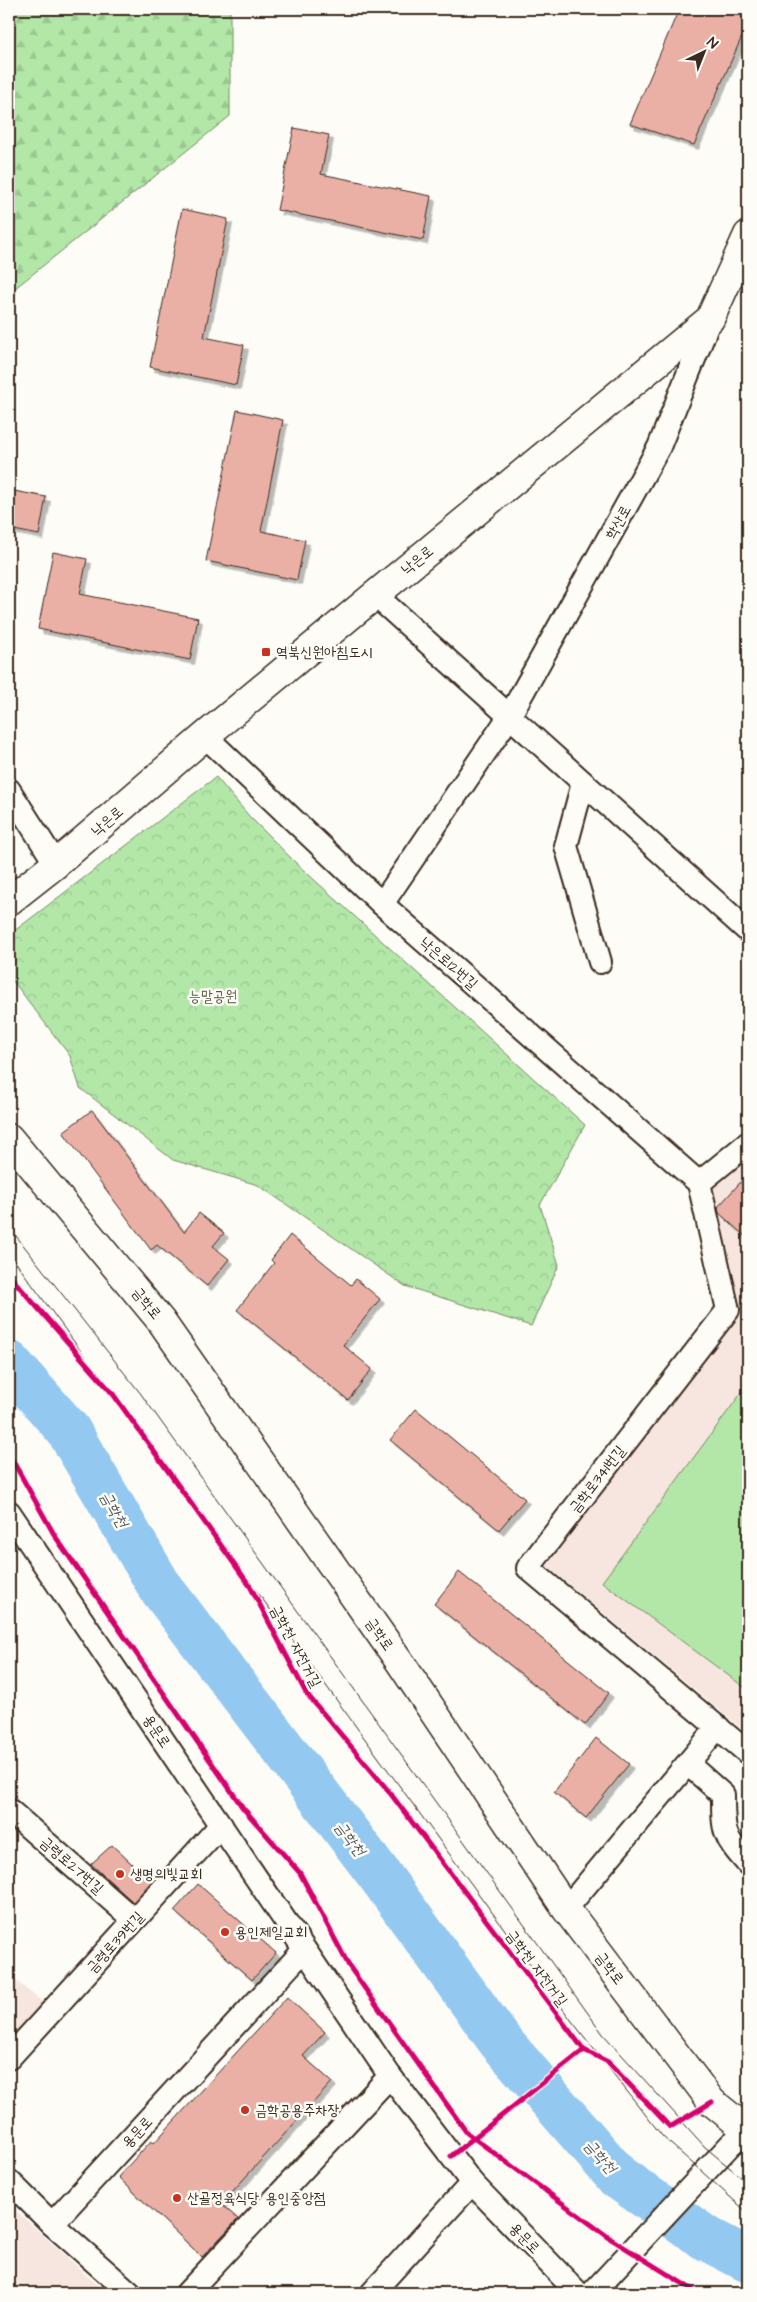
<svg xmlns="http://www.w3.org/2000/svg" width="757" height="2302" font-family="'Architects Daughter','Poor Story',sans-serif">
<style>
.built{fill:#f7e5df}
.forest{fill:url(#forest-firs);stroke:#768863}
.park{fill:url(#park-crowns);stroke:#768863}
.pitch{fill:#b2e7a8;stroke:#768863}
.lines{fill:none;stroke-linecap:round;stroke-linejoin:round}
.river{stroke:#93c8f1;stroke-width:45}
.building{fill:#eab0a6;stroke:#3b2a1e;filter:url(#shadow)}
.street-casing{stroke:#3b2a1e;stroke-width:26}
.secondary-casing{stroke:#3b2a1e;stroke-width:31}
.street{stroke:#fdfcf7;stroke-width:22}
.secondary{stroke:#fdfcf7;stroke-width:28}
.tram{stroke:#3b2a1e;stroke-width:1}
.cycleway-casing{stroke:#fdfcf7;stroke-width:8}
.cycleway{stroke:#d6006c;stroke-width:5}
.poi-dot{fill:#c8321e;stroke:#fdfcf7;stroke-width:2}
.labels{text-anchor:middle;stroke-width:5;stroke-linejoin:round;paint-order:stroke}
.street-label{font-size:15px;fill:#3b2a1e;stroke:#fdfcf7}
.poi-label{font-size:15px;fill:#3b2a1e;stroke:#fdfcf7;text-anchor:start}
.park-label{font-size:15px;fill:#595940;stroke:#fdfcf7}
.water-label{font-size:16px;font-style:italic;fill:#55595d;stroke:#fdfcf7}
</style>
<defs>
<pattern id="forest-firs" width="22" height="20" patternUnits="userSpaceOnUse" patternTransform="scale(1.25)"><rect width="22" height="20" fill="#b2e7a8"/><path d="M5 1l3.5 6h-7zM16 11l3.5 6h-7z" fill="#9ac690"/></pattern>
<pattern id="park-crowns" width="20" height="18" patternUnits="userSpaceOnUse" patternTransform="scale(1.25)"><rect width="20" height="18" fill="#b2e7a8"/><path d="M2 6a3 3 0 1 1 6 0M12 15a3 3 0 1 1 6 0" fill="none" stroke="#9ac690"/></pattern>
<filter id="shadow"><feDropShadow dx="4.5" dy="4.5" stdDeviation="0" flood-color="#0004"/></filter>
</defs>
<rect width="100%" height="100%" fill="#fdfcf7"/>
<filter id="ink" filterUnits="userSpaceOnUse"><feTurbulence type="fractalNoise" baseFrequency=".02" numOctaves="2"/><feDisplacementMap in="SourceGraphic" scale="10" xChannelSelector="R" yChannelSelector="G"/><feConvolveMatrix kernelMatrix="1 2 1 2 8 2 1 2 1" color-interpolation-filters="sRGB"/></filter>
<g filter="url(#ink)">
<g class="built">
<path d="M748,1156V1734L547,1566L738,1314L710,1187Z"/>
<path d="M9,1975L46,2005L9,2046Z"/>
<path d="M9,2204L106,2293H9Z"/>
</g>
<path class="forest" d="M9,9H230V116L9,293Z"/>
<path class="park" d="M216,777L249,816L298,865L585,1125L540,1205L559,1265L531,1326L405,1286L258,1185L173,1160L80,1088L70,1056L13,981L9,984V935Z"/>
<path class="pitch" d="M748,1384V1690L602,1582Z"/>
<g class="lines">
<path class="river" d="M9,1363L68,1430L160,1587L378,1873L500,2041L618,2177L704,2237L748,2260"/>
</g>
<g class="building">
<path d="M679,9H730L748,15V23L694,145L630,124Z"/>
<path d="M294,128L329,135L321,174L431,196L423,240L277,210Z"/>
<path d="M182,209L228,219L204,337L244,345L236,385L150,367Z"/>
<path d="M237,410L283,420L261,531L305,540L297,580L206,561Z"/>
<path d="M9,490L46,497L39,535L9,529Z"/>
<path d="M53,552L87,559L80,594L198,618L190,660L38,629Z"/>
<path d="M92,1110L184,1232L199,1213L224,1233L213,1246L229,1259L207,1286L157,1245L151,1250L63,1132Z"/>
<path d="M748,1174V1239L719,1213L718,1207Z"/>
<path d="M290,1235L351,1285L356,1279L380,1299L343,1345L372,1369L348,1400L237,1310L274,1263L271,1260Z"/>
<path d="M416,1409L525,1499L499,1530L390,1440Z"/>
<path d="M459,1572L609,1693L585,1725L434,1604Z"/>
<path d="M596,1738L629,1764L586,1818L554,1792Z"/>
<path d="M112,1845L151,1882L133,1902L91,1864Z"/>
<path d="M198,1884L276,1953L252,1980L174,1911Z"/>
<path d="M287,1997L325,2032L303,2056L332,2082L221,2204L238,2219L202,2257L118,2177L151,2141L154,2143Z"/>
</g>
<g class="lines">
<defs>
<g id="street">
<path d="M375,595L748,931"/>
<path d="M205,736L382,904L699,1183"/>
<path d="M583,783L566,846L600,962"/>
<path d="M9,790L56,864"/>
<path d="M382,904L509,717L659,447L710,319"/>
<path d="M748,1143L699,1183L728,1310L528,1568L748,1753"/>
<path d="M9,1512L390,2076L472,2183L578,2293"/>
<path d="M688,1764L723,1795C723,1832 723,1836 748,1864"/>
<path d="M9,1810L134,1920"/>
<path d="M566,1909L718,1727"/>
<path d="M9,2058L221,1825"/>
<path d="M9,2181L52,2224L130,2293"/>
<path d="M52,2224L304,1950"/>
<path d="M187,2293L390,2076"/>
<path d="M372,2293L472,2183"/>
<path d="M592,2293L732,2143L748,2132"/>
</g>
<g id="secondary">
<path d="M9,901L56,864L205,736L375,595L710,319L748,235"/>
<path d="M9,1138L161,1321L400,1662L566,1909L712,2102L748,2131"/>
</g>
</defs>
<use href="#street" class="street-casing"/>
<use href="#secondary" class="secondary-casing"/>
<use href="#street" class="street"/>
<use href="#secondary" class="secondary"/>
<g class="tram">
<path d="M9,1227L141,1394L603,2034L705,2147L748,2183"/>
<path d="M9,1253L571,2020L663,2137L748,2213"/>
</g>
<defs>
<g id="cycleway">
<path d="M9,1275L113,1394L250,1586L306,1693L387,1789L584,2050L608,2062L670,2127L712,2102"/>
<path d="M9,1454L55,1536L243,1808L300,1873L349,1966L467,2133L611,2239L698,2293"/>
<path d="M451,2156L584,2050"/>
</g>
</defs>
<use href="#cycleway" class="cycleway-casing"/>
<use href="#cycleway" class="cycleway"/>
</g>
</g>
<g class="poi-dot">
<rect x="261" y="647" width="10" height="10" rx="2.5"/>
<circle cx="120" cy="1874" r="5"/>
<circle cx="225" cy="1932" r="5"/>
<circle cx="245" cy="2110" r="5"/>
<circle cx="177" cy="2198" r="5"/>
</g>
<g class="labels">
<g class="street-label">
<text transform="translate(618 522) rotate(-61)" y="5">학산로</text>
<text transform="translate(417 560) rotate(-39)" y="5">낙은로</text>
<text transform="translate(107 821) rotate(-41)" y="5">낙은로</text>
<text transform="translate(449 963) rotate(41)" y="5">낙은로12번길</text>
<text transform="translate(147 1303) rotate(51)" y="5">금학로</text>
<text transform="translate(597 1479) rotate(-52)" y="5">금학로341번길</text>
<text transform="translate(380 1634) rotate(55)" y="5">금학로</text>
<text transform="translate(296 1646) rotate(62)" y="5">금학천 자전거길</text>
<text transform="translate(157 1731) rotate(56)" y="5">용문로</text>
<text transform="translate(72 1865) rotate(41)" y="5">금령로27번길</text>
<text transform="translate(115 1942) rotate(-48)" y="5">금령로39번길</text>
<text transform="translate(537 1968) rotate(53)" y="5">금학천 자전거길</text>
<text transform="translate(610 1968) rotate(53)" y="5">금학로</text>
<text transform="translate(137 2132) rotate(-47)" y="5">용문로</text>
<text transform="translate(525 2238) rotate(46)" y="5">용문로</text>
</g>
<g class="poi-label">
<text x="276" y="657">역북신원아침도시</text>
<text x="130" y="1879">생명의빛교회</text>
<text x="235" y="1937">용인제일교회</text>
<text x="255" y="2115">금학공용주차장</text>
<text x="187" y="2203">산골정육식당 용인중앙점</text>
</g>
<g class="park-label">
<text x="213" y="1001">능말공원</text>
</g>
<g class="water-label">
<text transform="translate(115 1509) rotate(60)" y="6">금학천</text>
<text transform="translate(351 1838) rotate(53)" y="6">금학천</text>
<text transform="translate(601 2156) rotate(49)" y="6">금학천</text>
</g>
</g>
<rect width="757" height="2302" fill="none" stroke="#fdfcf7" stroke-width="30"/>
<rect x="15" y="15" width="727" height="2272" fill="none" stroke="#3b2a1e" stroke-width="2" filter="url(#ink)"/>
<g transform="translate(704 52) rotate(43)" stroke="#fdfcf7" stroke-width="4" paint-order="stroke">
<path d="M0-4L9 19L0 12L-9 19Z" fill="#3b2a1e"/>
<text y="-8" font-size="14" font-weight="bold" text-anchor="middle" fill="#3b2a1e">N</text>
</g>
</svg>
